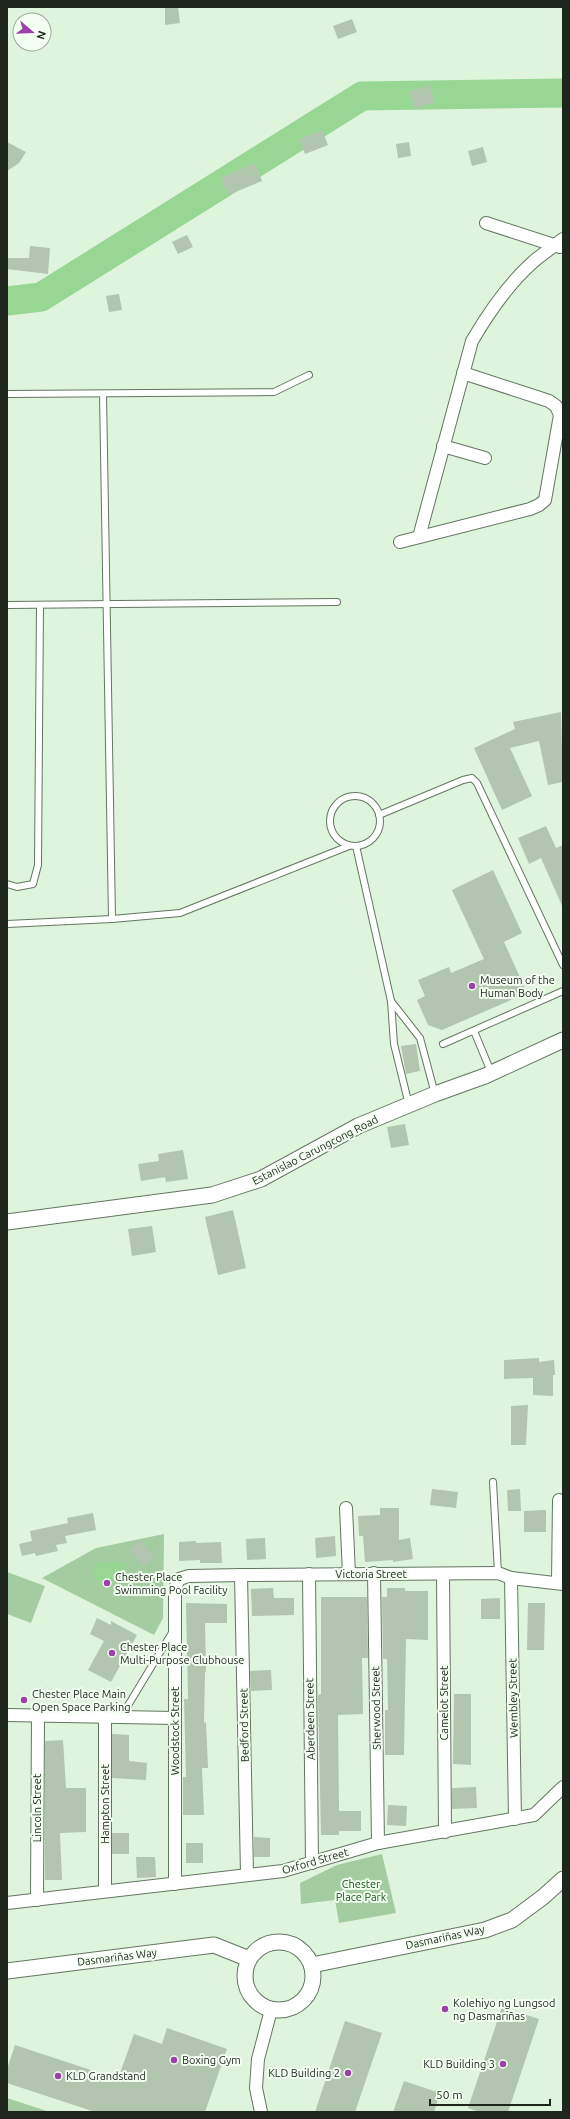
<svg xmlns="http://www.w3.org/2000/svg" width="570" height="2119" font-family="Ubuntu,sans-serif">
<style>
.green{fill:#a3cda0}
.water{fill:#98d694}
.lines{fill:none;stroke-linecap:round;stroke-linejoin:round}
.river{stroke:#98d694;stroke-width:29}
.building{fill:#b1c5af}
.service-casing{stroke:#647662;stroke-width:8}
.minor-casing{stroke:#647662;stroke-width:14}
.tertiary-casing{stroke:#647662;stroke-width:17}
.service{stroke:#fff;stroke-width:6}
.minor{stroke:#fff;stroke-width:12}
.tertiary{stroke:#fff;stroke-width:15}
.poi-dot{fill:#9d40a9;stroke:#f2fff1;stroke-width:1.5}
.labels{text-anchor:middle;stroke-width:4;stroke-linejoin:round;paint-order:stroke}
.poi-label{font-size:11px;fill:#1d251c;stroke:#f2fff1;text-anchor:start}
.street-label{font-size:11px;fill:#1d251c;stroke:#f2fff1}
.park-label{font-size:11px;fill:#165416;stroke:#f2fff1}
</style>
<rect width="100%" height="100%" fill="#dff4dd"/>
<g class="green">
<path d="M164,1534L163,1618L154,1635L42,1578L96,1548Z"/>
<path d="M7,1572L45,1586L31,1623L7,1614Z"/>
<path d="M382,1854L396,1913L339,1923L335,1900L301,1904L300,1883L337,1865Z"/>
<path d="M7,2098L50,2112H7Z"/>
</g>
<path class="water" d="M99,1563H126V1580H96C90,1574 91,1566 99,1563Z"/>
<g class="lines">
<path class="river" d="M7,301L41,297L362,96L563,93"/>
</g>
<g class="building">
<path d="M165,7H178L180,23L165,25Z"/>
<path d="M352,19L357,32L338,39L333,26Z"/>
<path d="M429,85L435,102L415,109L409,92Z"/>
<path d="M322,130L328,145L305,154L299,139Z"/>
<path d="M7,142L26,152L19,163L7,171Z"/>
<path d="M409,142L411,156L398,158L396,144Z"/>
<path d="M483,147L487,162L472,166L468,151Z"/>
<path d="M255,163L262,181L228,195L221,178Z"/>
<path d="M187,235L193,247L178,254L172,242Z"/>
<path d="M30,246L50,248L48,274L7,269V258H29Z"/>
<path d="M119,294L122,310L109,312L106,296Z"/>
<path d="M561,712L563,782L548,785L539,741L510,748L532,796L502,810L474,748L515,729L513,722Z"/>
<path d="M546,826L556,848L563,845V908L541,858L529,864L518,838Z"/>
<path d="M493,870L522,933L504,942L527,993L442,1030L428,1025L417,1000L425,996L418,980L449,967L451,973L484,959L452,890Z"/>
<path d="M416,1044L420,1071L406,1074L401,1046Z"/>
<path d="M405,1124L409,1145L391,1148L387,1127Z"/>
<path d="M183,1150L188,1179L166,1182L165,1177L141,1181L138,1164L159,1161L158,1154Z"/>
<path d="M233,1210L246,1268L218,1275L205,1217Z"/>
<path d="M152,1226L156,1252L132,1256L128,1229Z"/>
<path d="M539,1358V1362L554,1360L555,1375H553V1396L533,1395V1378L504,1379V1360Z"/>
<path d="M528,1405L526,1445H511V1406Z"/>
<path d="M432,1489L458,1492L456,1508L430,1505Z"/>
<path d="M520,1489L521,1511H508L507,1490Z"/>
<path d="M380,1508H399V1540L410,1538L413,1559L393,1562V1560L365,1562L363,1536H359L358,1516L380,1515Z"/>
<path d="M546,1510V1532H524V1511Z"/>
<path d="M93,1513L96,1530L65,1536L67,1543L56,1545L58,1551L36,1556L35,1553L22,1556L19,1544L32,1541L30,1531L68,1523L67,1518Z"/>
<path d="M335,1536L336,1556L316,1558L315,1538Z"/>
<path d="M265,1538L266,1559L247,1560L246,1539Z"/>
<path d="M140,1540L155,1557L144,1567L129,1550Z"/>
<path d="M196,1541V1543L221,1542L222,1563H200V1560L179,1561V1542Z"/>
<path d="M273,1588L274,1598H294V1615L252,1616L251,1589Z"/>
<path d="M387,1588H405V1591H428V1640L406,1639L404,1755H385V1710H388L387,1659H383L382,1597H387Z"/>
<path d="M321,1597H367L368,1658H362L363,1714L338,1715L339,1811H361V1831H339V1835H321L318,1695L321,1694Z"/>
<path d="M500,1598V1619H481V1599Z"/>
<path d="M186,1603L227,1604V1623H205L206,1672H205L204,1723L206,1722L208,1768H202L204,1815H183V1777H186L184,1699H188Z"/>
<path d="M528,1603H545L544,1650H527Z"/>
<path d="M97,1618L111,1625V1621L137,1635L111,1682L88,1670L104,1641L90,1634Z"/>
<path d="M271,1670L272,1690L251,1691L250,1671Z"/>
<path d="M454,1694H471V1765L453,1764Z"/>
<path d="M112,1734L129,1735V1761L147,1763L146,1780L112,1778Z"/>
<path d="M63,1740L66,1788H86V1832L60,1833L62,1880H45V1741Z"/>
<path d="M476,1787L477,1808L452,1809V1788Z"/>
<path d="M388,1805L407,1806L406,1826L387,1825Z"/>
<rect x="112" y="1833" width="17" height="21"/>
<path d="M254,1837L270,1838V1857H254Z"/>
<rect x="186" y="1843" width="17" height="20"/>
<path d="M136,1857H155L156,1877L137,1878Z"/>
<path d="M502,2007L539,2019L508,2112H479L468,2108Z"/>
<path d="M345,2021L382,2033L355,2112H315Z"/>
<path d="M167,2028L227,2049L205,2112H95L7,2083V2069L15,2045L118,2079L134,2034L162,2044Z"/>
<path d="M404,2081L440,2093L434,2112H393Z"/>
</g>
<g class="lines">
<defs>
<g id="service">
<path d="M7,394L274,392L309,375"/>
<path d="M103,394L112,919"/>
<path d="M7,605L337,602"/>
<circle cx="355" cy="821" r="25"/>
<path d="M379,815L463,780L472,778L477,783L563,965"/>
<path d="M356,846L391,1001L394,1044L409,1105"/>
<path d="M7,884L17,887L33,884L38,865L40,605"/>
<path d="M7,924L112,919L180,913L349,846"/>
<path d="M391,1001L420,1038L435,1094"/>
<path d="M474,1031L491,1072"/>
<path d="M443,1044L563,991"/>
<path d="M493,1482L498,1573"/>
<path d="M121,1717L173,1631"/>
</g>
<g id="minor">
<path d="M486,223L560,247"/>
<path d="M443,446L485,458"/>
<path d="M419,537L472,341C489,312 508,284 533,262C542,254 553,247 563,239"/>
<path d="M400,542L530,509L539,505L545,500L560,415L556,406L549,401L463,373"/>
<path d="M346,1508L349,1574"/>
<path d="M374,1573L378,1843"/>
<path d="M309,1574L312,1863"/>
<path d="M443,1574L445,1832"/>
<path d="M241,1575L247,1874"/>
<path d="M511,1578L515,1819"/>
<path d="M558,1583L559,1500"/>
<path d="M7,1715L175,1718"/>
<path d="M175,1884V1588L179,1579L189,1576L241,1575L498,1573L511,1578L563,1584"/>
<path d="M105,1891V1717"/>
<path d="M37,1900L38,1715"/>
<path d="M7,1903L283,1871L378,1843L534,1815L563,1787"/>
<path d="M261,2112L256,2088L258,2059L271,2010"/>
</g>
<g id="tertiary">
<path d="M7,1222L212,1195L261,1179L358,1126L435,1094L485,1076L563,1040"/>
<circle cx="279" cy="1976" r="34"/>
<path d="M312,1965L485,1930L512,1920L543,1897L563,1879"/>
<path d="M7,1971L214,1945L249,1959"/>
</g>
</defs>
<use href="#service" class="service-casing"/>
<use href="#minor" class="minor-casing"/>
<use href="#tertiary" class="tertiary-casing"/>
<use href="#service" class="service"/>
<use href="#minor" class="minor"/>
<use href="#tertiary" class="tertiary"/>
</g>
<g class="poi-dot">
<circle cx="472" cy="986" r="4"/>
<circle cx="107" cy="1583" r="4"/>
<circle cx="112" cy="1653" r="4"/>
<circle cx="24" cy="1700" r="4"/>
<circle cx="445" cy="2009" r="4"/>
<circle cx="174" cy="2060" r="4"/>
<circle cx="503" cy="2064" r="4"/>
<circle cx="348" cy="2073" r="4"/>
<circle cx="58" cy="2076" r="4"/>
</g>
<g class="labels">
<g class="poi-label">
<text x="480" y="984">Museum of the<tspan x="480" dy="13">Human Body</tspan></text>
<text x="115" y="1581">Chester Place<tspan x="115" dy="13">Swimming Pool Facility</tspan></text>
<text x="120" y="1651">Chester Place<tspan x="120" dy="13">Multi-Purpose Clubhouse</tspan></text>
<text x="32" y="1698">Chester Place Main<tspan x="32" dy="13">Open Space Parking</tspan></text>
<text x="453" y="2007">Kolehiyo ng Lungsod<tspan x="453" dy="13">ng Dasmariñas</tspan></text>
<text x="182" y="2064">Boxing Gym</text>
<text x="495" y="2068" text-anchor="end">KLD Building 3</text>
<text x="340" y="2077" text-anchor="end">KLD Building 2</text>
<text x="66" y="2080">KLD Grandstand</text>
</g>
<g class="street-label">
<text transform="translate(315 1150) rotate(-27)" y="4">Estanislao Carungcong Road</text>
<text x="371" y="1578">Victoria Street</text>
<text transform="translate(513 1698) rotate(-91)" y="4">Wembley Street</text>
<text transform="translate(444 1703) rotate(-90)" y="4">Camelot Street</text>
<text transform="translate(376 1708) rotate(-91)" y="4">Sherwood Street</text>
<text transform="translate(310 1719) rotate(-91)" y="4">Aberdeen Street</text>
<text transform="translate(244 1725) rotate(-91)" y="4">Bedford Street</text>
<text transform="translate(175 1731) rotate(-90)" y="4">Woodstock Street</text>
<text transform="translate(105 1804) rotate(-90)" y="4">Hampton Street</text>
<text transform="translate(37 1808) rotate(-90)" y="4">Lincoln Street</text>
<text transform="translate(315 1861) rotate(-16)" y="4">Oxford Street</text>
<text transform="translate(445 1937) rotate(-12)" y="4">Dasmariñas Way</text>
<text transform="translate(117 1957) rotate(-7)" y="4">Dasmariñas Way</text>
</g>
<g class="park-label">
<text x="361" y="1888">Chester<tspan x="361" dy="13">Place Park</tspan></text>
</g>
</g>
<rect width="570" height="2119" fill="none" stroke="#1d251c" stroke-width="16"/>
<g transform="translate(32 32) rotate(109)"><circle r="19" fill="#f2fff1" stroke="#9da89c"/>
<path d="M0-3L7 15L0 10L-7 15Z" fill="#9d40a9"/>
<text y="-6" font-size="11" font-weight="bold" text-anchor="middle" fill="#1d251c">N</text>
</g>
<path d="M430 2099v6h120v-6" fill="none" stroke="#1d251c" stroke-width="2"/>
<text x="436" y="2099" font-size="12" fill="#1d251c" stroke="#f2fff1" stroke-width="3" paint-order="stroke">50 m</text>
</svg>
